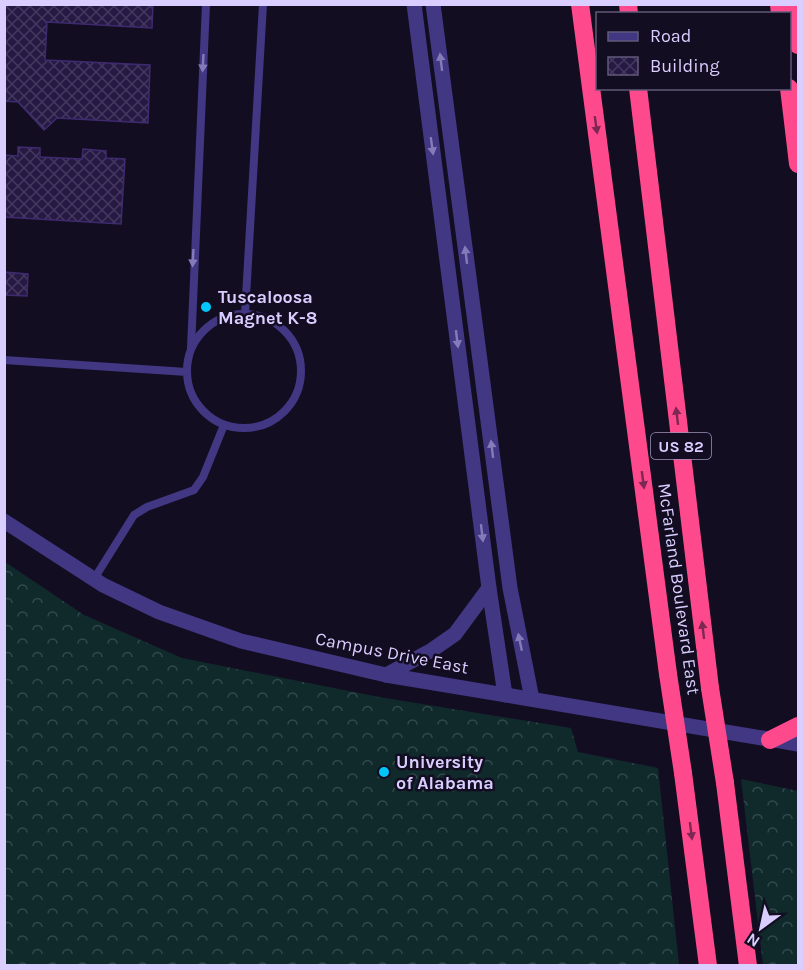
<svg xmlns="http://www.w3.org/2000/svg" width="803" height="970" font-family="Karla,sans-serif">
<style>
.forest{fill:url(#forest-crowns)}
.building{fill:url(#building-cross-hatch);stroke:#3f2a70;stroke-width:1.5}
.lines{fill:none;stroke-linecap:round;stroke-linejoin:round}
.service{stroke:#423782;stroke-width:8}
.tertiary{stroke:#423782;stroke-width:15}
.motorway{stroke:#ff498d;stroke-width:18}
.motorway-bridge{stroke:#ff498d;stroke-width:18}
.oneway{fill:#867bba}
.oneway2{fill:#7d2852}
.poi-dot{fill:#00c6f9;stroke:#130d22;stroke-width:2}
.labels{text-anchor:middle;stroke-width:5;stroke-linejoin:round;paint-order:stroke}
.shield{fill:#130d22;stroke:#9e94bd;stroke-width:1.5}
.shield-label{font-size:16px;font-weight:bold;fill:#d9ceff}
.poi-label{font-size:18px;font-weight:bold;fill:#d9ceff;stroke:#130d22;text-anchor:start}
.street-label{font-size:18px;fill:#d9ceff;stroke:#130d22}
</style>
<defs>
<pattern id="forest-crowns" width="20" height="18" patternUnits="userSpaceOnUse" patternTransform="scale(1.5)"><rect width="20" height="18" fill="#102a2c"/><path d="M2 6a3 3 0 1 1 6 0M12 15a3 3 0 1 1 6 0" fill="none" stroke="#32484c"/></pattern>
<pattern id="building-cross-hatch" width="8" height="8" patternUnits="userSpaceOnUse" patternTransform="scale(1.5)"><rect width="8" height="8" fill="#261943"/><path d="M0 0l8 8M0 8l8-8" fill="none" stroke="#45395f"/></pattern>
</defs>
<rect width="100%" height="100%" fill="#130d22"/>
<g class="forest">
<path d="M5,562L84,615L182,658L379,697L571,728L578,752L658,768L679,965H5Z"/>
<path d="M741,779L798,791V965H763Z"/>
</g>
<g class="building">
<path d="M4,4H153L152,28L47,22L45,60L150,65L148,123L57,118L44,130L18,102L4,101Z"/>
<path d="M18,147L40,148V157L82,159L83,149L106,151V158L125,159L121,224L4,217V155L18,156Z"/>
<path d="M4,272L28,274L27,296L4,295Z"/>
</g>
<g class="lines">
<g class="service">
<path d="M245,314L263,4"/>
<circle cx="244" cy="371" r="57"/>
<path d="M191,348L206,4"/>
<path d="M4,360L187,372"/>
<path d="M94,579L134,515L147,507L194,490L203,477L224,425"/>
</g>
<g class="tertiary">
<path d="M414,4L489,588L505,695"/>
<path d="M433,4L510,588L532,699"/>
<path d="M4,521L103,585L159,612L241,641L386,675L798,744"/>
<path d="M386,675L432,650L455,634L489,588"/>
</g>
<g class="motorway">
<path d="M580,4L668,674"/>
<path d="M628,4L629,14"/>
<path d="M779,4L780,14"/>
<path d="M794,4L798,45"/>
<path d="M638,88L710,688"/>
<path d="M789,88L798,164"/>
<path d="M770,740L798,726"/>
<path d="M683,773L708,966"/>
<path d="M725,783L748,966"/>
</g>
<g class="motorway-bridge">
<path d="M668,674L683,773"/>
<path d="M710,688L725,783"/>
</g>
</g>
<defs><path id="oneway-solid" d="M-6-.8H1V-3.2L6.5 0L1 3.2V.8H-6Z" transform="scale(1.5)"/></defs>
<g class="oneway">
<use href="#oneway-solid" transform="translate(441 62) rotate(-97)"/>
<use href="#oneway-solid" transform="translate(203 63) rotate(93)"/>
<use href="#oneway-solid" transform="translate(432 146) rotate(82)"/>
<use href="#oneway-solid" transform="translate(466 255) rotate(-97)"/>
<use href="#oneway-solid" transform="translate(193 258) rotate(93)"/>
<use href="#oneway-solid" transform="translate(457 339) rotate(83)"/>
<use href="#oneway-solid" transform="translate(492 449) rotate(-97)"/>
<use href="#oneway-solid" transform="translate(482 533) rotate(83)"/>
<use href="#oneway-solid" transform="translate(520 642) rotate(-102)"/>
</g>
<g class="oneway2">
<use href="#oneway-solid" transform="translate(596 125) rotate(82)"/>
<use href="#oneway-solid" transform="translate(677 416) rotate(-97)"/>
<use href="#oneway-solid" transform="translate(643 480) rotate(82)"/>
<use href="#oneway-solid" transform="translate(703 630) rotate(-97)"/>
<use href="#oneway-solid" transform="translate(691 831) rotate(83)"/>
</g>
<g class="poi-dot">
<circle cx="206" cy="307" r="6"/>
<circle cx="384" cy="772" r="6"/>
</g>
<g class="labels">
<rect class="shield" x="651" y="433" width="60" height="26" rx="4.5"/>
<g class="shield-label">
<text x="681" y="452">US 82</text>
</g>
<g class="poi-label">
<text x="218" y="303">Tuscaloosa<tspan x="218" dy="21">Magnet K-8</tspan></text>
<text x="396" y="768">University<tspan x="396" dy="21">of Alabama</tspan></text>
</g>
<g class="street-label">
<text transform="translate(679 589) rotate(82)" y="6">McFarland Boulevard East</text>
<text transform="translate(392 653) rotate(11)" y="6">Campus Drive East</text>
</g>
</g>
<rect width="803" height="970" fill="none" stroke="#d9ceff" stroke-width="12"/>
<rect x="596" y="12" width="195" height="78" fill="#130d22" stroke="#625a7a" stroke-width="1.5"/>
<rect x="608" y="32" width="30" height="9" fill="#423782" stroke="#625a7a" stroke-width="1.5"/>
<text x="650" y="42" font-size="18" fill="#d9ceff">Road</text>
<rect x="608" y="57" width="30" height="18" fill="url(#building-cross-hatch)" stroke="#625a7a" stroke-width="1.5"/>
<text x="650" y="72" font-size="18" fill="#d9ceff">Building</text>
<g transform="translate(761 928) rotate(213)" stroke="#130d22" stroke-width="4.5" paint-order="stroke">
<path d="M0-4.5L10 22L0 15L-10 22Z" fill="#d9ceff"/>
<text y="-9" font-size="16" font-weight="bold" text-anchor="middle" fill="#d9ceff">N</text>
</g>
</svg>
